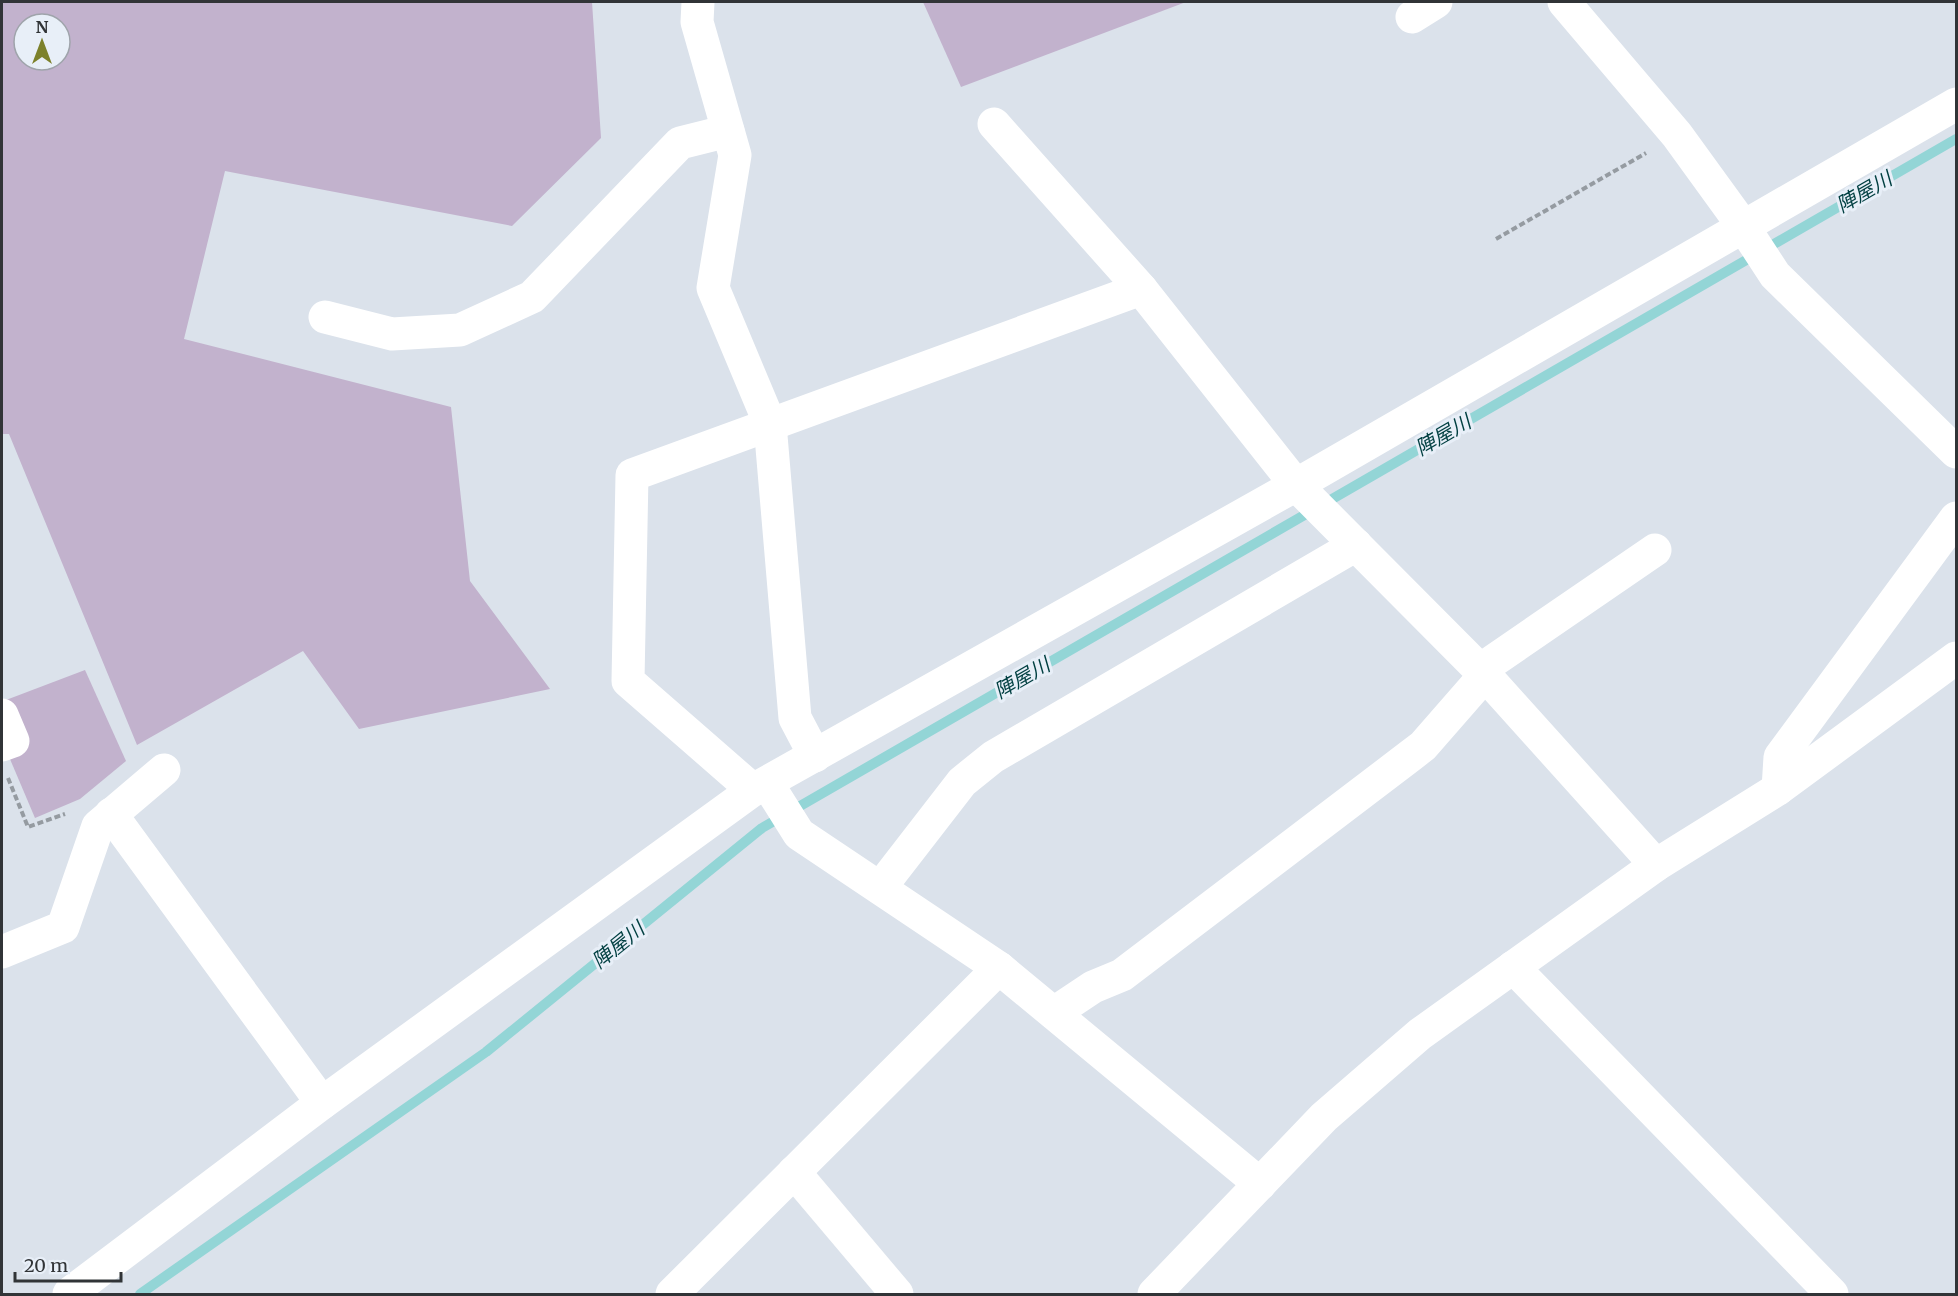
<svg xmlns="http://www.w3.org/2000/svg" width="1958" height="1296" font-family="Merriweather,'Noto Sans JP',serif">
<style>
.green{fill:#c2b2cd;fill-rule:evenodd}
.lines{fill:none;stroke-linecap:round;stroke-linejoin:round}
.stream{stroke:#93d5d6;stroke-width:10}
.path{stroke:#959ba1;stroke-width:4;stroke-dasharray:6 3;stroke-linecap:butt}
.minor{stroke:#fff;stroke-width:33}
.labels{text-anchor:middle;stroke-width:6;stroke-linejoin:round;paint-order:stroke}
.water-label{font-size:20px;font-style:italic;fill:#003f41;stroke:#e8eff8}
</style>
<rect width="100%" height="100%" fill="#dbe2eb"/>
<g class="green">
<path d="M2,2H592L601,138L512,226L225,171L184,339L451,407L470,581L550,689L359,729L303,651L137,745L9,434H2ZM24,24H60V60H24Z"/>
<path d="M923,2H1186L961,87Z"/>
<path d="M85,670L126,761L80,799L35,818L7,752L6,700Z"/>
</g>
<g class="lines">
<path class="stream" d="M140,1294L486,1052L762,828L1956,139"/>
<g class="path">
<path d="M1496,239L1646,153"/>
<path d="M8,778L28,827L65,814"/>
</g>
<g class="minor">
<path d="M698,2L697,22L735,155L713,288L770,424L795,718L815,756"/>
<path d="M1564,2L1677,135L1743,226L1775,275L1956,452"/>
<path d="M1412,17L1436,2"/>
<path d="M994,124L1141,289"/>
<path d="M325,317L392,334L460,330L532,297L680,143L728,131"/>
<path d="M1480,670L1655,550"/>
<path d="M2,715L13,741L2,745"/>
<path d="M767,783L799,834L999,968L1260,1184"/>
<path d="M1778,789L1780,757L1956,518"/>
<path d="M753,790L628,681L632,475L1141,289L1296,485L1485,675L1656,865"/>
<path d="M111,814L322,1103"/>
<path d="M880,888L962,782L993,757L1356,545"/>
<path d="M2,952L63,927L98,826L164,770"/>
<path d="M1513,967L1832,1294"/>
<path d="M1054,1013L1093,987L1122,975L1410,756L1423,746L1485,675"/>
<path d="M794,1172L897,1294"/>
<path d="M69,1294L322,1103L753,790L1296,485L1956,104"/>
<path d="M672,1294L999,968"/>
<path d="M1154,1294L1324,1117L1420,1034L1656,865L1778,789L1956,658"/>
</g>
</g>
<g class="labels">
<g class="water-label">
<text transform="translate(1864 192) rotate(-30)" y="7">陣屋川</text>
<text transform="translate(1443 435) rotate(-30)" y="7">陣屋川</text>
<text transform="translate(1022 678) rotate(-30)" y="7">陣屋川</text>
<text transform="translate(618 945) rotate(-39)" y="7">陣屋川</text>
</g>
</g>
<rect width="1958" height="1296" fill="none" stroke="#313437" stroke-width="6"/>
<g transform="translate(42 42)"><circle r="28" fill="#e8eff8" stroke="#9fa4ab" stroke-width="1.5"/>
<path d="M0-4.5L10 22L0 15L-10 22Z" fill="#7c812b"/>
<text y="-9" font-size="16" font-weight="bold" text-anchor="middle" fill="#313437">N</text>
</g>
<path d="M15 1272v9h106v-9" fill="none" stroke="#313437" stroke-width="3"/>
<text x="24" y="1272" font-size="18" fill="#313437" stroke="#e8eff8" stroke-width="4.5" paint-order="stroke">20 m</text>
</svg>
